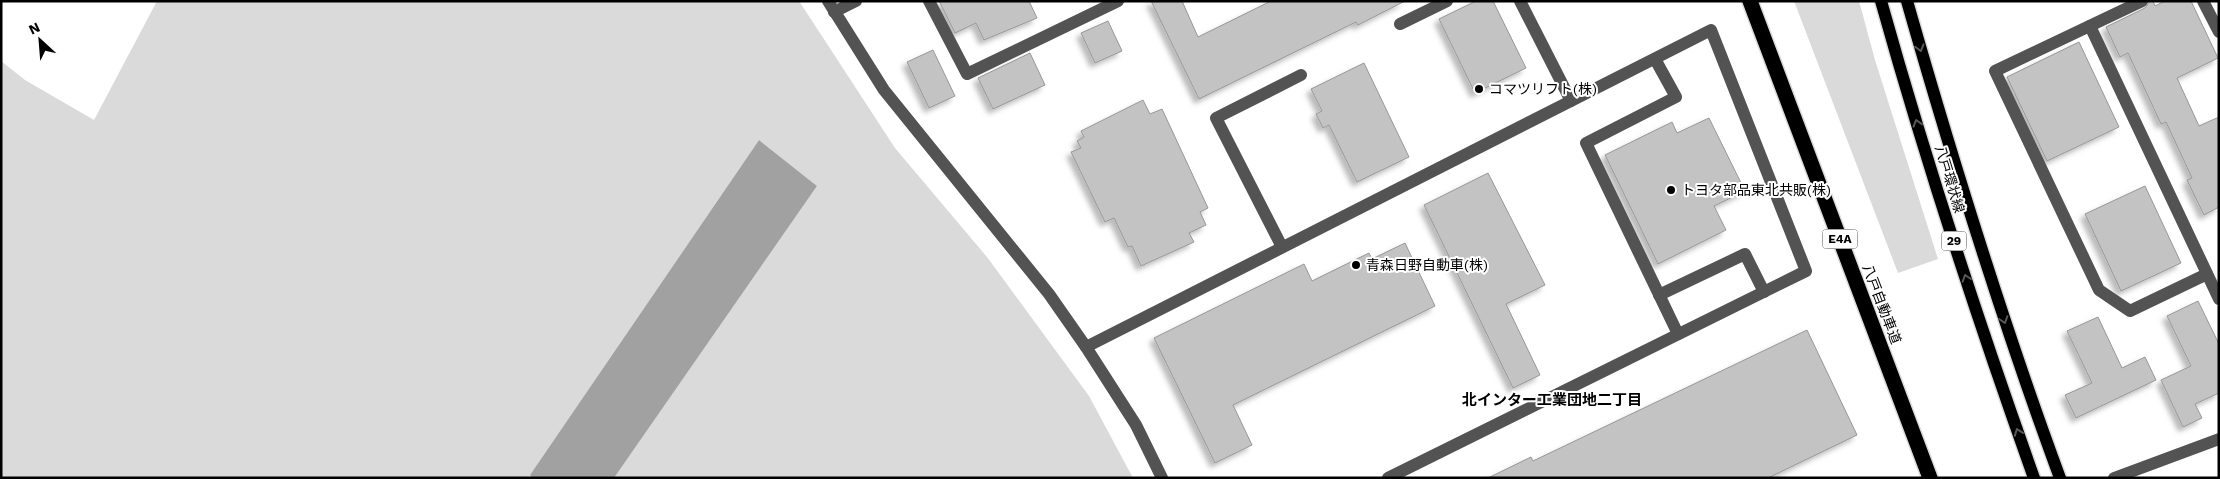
<svg xmlns="http://www.w3.org/2000/svg" width="2220" height="479" font-family="'Work Sans','Noto Sans JP',sans-serif">
<style>
.green{fill:#dadada}
.water{fill:#a1a1a1}
.building{fill:#c3c3c3;stroke:#979797;filter:url(#shadow)}
.lines{fill:none;stroke-linecap:round;stroke-linejoin:round}
.major-casing{stroke:#dbdbdb;stroke-width:15}
.highway-casing{stroke:#dbdbdb;stroke-width:18}
.minor{stroke:#535353;stroke-width:12}
.major{stroke:#000;stroke-width:12}
.highway{stroke:#000;stroke-width:15}
.oneway{stroke:#595959}
.poi-dot{fill:#000;stroke:#fff;stroke-width:2}
.labels{text-anchor:middle;stroke-width:4;stroke-linejoin:round;paint-order:stroke}
.shield{fill:#fff;stroke:#4c4c4c;stroke-width:1}
.shield-label{font-size:12px;font-weight:bold;fill:#000}
.poi-label{font-size:14px;fill:#000;stroke:#fff;text-anchor:start}
.street-label{font-size:14px;fill:#000;stroke:#fff}
.neighbourhood-label{font-size:15px;font-weight:bold;fill:#000;stroke:#fff}
</style>
<defs>
<filter id="shadow"><feDropShadow dx="-4.5" dy="4.5" stdDeviation="2.5" flood-color="#0004"/></filter>
</defs>
<rect width="100%" height="100%" fill="#fff"/>
<g class="green">
<path d="M157,1H799L895,148L987,257L1089,396L1133,478H614L817,186L759,140L530,475L532,478H1V61L25,80L94,120Z"/>
<path d="M1794,1H1859L1875,60L1938,259L1898,273Z"/>
</g>
<path class="water" d="M759,140L817,186L614,478H532L530,475Z"/>
<g class="building">
<path d="M939,1H1029L1037,18L984,40L976,23L955,33Z"/>
<path d="M1151,1H1182L1198,37L1271,1H1405L1358,25L1356,22L1199,99Z"/>
<path d="M1476,1H1493L1526,68L1475,93L1439,19Z"/>
<path d="M2150,1H2153L2155,6L2165,1H2191L2218,58L2177,78L2199,126L2219,117V207L2204,215L2187,180L2192,178L2166,122L2161,124L2128,53L2120,57L2106,27L2145,8Z"/>
<path d="M1108,21L1122,51L1095,63L1081,33Z"/>
<path d="M2079,42L2119,127L2047,161L2007,77Z"/>
<path d="M933,50L955,96L929,108L907,62Z"/>
<path d="M1030,53L1045,85L993,109L978,78Z"/>
<path d="M1364,63L1409,157L1357,182L1329,125L1323,128L1316,114L1322,111L1311,89Z"/>
<path d="M1143,100L1150,114L1162,109L1208,208L1200,212L1206,225L1189,233L1194,242L1141,266L1132,246L1128,247L1114,218L1105,222L1071,152L1081,148L1077,141L1084,137L1081,131Z"/>
<path d="M1709,118L1745,191L1714,206L1726,230L1658,264L1605,155L1672,122L1677,133Z"/>
<path d="M1488,173L1545,285L1506,304L1540,375L1513,388L1424,205Z"/>
<path d="M2145,186L2181,263L2121,291L2085,214Z"/>
<path d="M1405,243L1435,306L1233,405L1252,445L1215,463L1154,338L1304,264L1312,281L1369,253L1372,259Z"/>
<path d="M2198,301L2219,344V393L2195,404L2202,418L2183,427L2161,380L2191,366L2167,316Z"/>
<path d="M2098,317L2122,368L2145,357L2156,380L2076,418L2065,395L2092,383L2067,331Z"/>
<path d="M1807,330L1857,435L1768,478H1488L1531,457L1533,461Z"/>
</g>
<g class="lines">
<defs>
<g id="major">
<path d="M1881,1C1926,162 1978,321 2034,478"/>
<path d="M1907,1C1953,162 2002,321 2060,478"/>
</g>
<path id="highway" d="M1750,1L1930,478"/>
</defs>
<use href="#major" class="major-casing"/>
<use href="#highway" class="highway-casing"/>
<g class="minor">
<path d="M828,1L884,90L1049,294L1086,347L1136,425L1162,478"/>
<path d="M929,1L967,74L1118,1"/>
<path d="M1520,1L1571,101"/>
<path d="M2142,1L1995,71L2099,290L2130,311L2207,274"/>
<path d="M2203,1L2219,32"/>
<path d="M834,12L856,1"/>
<path d="M1400,24L1447,1"/>
<path d="M2090,26L2219,299"/>
<path d="M1655,59L1676,97L1586,143L1678,334"/>
<path d="M1282,247L1216,118L1301,75"/>
<path d="M1659,295L1745,254L1764,292"/>
<path d="M1086,347L1711,30L1806,271L1388,478"/>
<path d="M2114,478L2219,439"/>
</g>
<use href="#major" class="major"/>
<use href="#highway" class="highway"/>
</g>
<defs><path id="oneway-chevron" d="M-2-3.5L2.5 0L-2 3.5" fill="none" stroke-width="1.6" stroke-linecap="round" stroke-linejoin="round" transform="scale(1.25)"/></defs>
<g class="oneway">
<use href="#oneway-chevron" transform="translate(1920 48) rotate(74)"/>
<use href="#oneway-chevron" transform="translate(1917 123) rotate(-107)"/>
<use href="#oneway-chevron" transform="translate(1966 278) rotate(-108)"/>
<use href="#oneway-chevron" transform="translate(2004 320) rotate(72)"/>
<use href="#oneway-chevron" transform="translate(2018 432) rotate(-110)"/>
</g>
<g class="poi-dot">
<circle cx="1479" cy="89" r="5"/>
<circle cx="1671" cy="190" r="5"/>
<circle cx="1356" cy="265" r="5"/>
</g>
<g class="labels">
<g class="shield">
<rect x="1822.5" y="229.5" width="35" height="19" rx="4"/>
<rect x="1941.5" y="231.5" width="25" height="19" rx="4"/>
</g>
<g class="shield-label">
<text x="1840" y="243">E4A</text>
<text x="1954" y="245">29</text>
</g>
<g class="poi-label">
<text x="1489" y="94">コマツリフト(株)</text>
<text x="1681" y="195">トヨタ部品東北共販(株)</text>
<text x="1366" y="270">青森日野自動車(株)</text>
</g>
<g class="street-label">
<text transform="translate(1950 179) rotate(73)" y="5">八戸環状線</text>
<text transform="translate(1882 304) rotate(69)" y="5">八戸自動車道</text>
</g>
<g class="neighbourhood-label">
<text x="1552" y="405">北インター工業団地二丁目</text>
</g>
</g>
<rect width="2220" height="479" fill="none" stroke="#000000" stroke-width="5"/>
<g transform="translate(40 40) rotate(334)" stroke="#ffffff" stroke-width="4" paint-order="stroke">
<path d="M0-4L9 19L0 12L-9 19Z" fill="#000000"/>
<text y="-8" font-size="14" font-weight="bold" text-anchor="middle" fill="#000000">N</text>
</g>
</svg>
